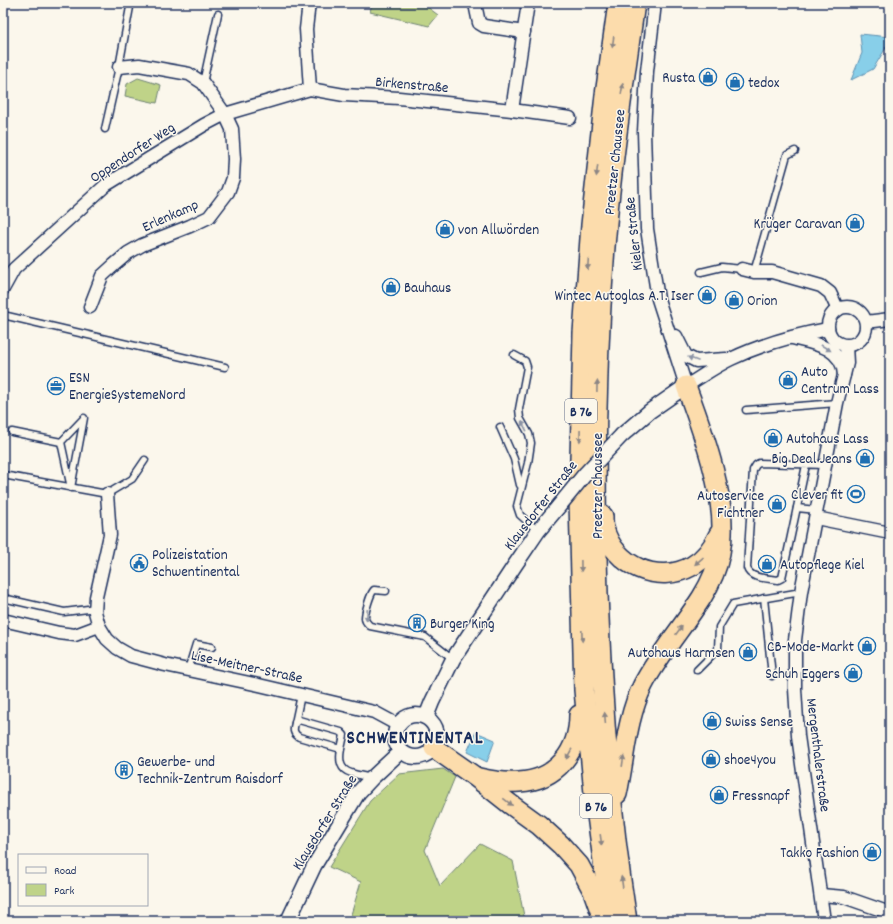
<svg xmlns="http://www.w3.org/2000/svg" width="893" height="924" font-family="Dekko,sans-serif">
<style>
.green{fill:#bfd388;stroke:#6d8173}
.water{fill:#88cfe9;stroke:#5c8fb1}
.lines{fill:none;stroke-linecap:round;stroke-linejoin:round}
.stream{stroke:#5c8fb1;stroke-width:3}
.service-casing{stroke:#1b2f5e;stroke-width:9}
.minor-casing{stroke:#1b2f5e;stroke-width:15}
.tertiary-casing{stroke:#1b2f5e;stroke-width:17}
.trunk-casing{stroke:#1b2f5e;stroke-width:22}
.service{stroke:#fbf7ec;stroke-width:6}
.minor{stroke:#fbf7ec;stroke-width:12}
.tertiary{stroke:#fbf7ec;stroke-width:14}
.trunk{stroke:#fcdcac;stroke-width:19}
.tertiary-bridge-casing{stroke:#1b2f5e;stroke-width:17;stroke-linecap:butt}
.tertiary-bridge{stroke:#fbf7ec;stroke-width:14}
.oneway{fill:#8c8685}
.oneway2{fill:#8b93a5}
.labels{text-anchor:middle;stroke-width:3;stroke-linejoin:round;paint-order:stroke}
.shield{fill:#fbf7ec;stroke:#5e6b89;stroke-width:1}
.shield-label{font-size:14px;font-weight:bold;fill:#1b2f5e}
.poi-label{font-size:15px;fill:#1b2f5e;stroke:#fbf7ec;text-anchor:start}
.street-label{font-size:15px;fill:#1b2f5e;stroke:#fbf7ec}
.district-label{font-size:19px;font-weight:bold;letter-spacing:1px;fill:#1b2f5e;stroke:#fbf7ec}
</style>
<rect width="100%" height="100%" fill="#fbf7ec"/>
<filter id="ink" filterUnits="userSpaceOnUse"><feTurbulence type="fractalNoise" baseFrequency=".025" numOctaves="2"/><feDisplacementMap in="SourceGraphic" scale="8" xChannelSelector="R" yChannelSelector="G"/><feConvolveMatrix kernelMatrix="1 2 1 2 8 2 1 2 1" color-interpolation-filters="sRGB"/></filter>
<g filter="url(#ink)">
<g class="green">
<path d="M372,3H422L438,15L429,26L370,12Z"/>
<path d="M138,78L161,85L157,103L125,96L127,84Z"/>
<path d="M443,769L455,777L425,850L440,886L480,844L513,861L525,921H349L361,882L329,867L370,801L399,774Z"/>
</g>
<g class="water">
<path d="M860,34L890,37V41L873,69L851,80L862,53Z"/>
<path d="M476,732L495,740L487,762L467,752Z"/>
</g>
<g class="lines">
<path class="stream" d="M886,48L890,50"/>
<defs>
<g id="service">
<path d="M203,83L218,14"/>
<path d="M105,129L119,67L130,7"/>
<path d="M701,272L722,267L742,269"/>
<path d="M754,272L787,155L795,151"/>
<path d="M3,315L225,367"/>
<path d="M514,355L525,361L527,367L519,409L520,418L529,434L531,443L528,463L517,506L520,515L538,531"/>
<path d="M746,410L837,403"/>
<path d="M84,418L71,488L61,442Z"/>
<path d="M500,427L514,459L520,485"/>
<path d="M12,432L61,442"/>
<path d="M806,465L782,578L778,580C767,578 750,579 747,568L753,470L756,465L759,463L826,465"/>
<path d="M3,475L107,494L132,479L145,460"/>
<path d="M797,508L817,510"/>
<path d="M386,591L374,590C370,594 365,612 365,618C365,622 368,624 370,626L425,637L453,659"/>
<path d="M3,598L64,612L96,608"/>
<path d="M764,598L772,676"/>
<path d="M188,670L196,644L212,647"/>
<path d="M697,670L718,649L719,627L733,604L801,592"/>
<path d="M295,723L301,695"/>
<path d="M341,749L344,735L341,732L299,720L295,723C293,730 293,733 299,737L341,749C336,775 352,773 372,778"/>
</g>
<g id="minor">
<path d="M309,3L306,29L310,89"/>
<path d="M655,3L647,71L644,132L647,229L658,299L686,386C701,377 716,366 731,359C762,344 795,335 828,329"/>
<path d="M475,4L479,23L484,26L524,32"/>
<path d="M512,110L570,118"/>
<path d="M742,269L754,272H772L821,286L830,293L838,310"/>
<path d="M3,289L14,269L106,185L204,125L225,114L310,89L344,95L399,98L512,110L528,3"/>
<circle cx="847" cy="326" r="19"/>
<path d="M90,307L102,276L114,265L128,253L142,245L190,226L209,217L228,192L233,178L234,159L232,129L225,114L203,83L189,74L139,65L119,67"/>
<path d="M866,322L890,319"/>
<path d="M676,336L686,356L696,361L726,359"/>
<path d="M792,338C813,343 843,347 844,375"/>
<path d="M107,494L110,535L96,597L95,612L99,626L107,639L117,648L131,656L165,665L259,685L374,712L398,725"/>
<path d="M816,518L890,533"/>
<path d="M3,620L59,633L75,635L99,626"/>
<path d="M821,895L844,897L890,913"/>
<path d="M824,921L798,736L795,689V640L801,592L837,403L847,363L846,346"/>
</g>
<g id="tertiary">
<path d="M622,435L650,411L686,386"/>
<circle cx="416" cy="736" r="21"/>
<path d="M426,717L432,702L453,659L515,565L538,531L559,506"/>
<path d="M288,921L314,866L358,793L372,778L401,751"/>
</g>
<g id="trunk">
<path d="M603,516C603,520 603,525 604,528C614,566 658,585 692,566C705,559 713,547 719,534"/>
<path d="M434,748L477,778L510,804L539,825L561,845L579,865L593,891L603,919"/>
<path d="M479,778C492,781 505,783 519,782C557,780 579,751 579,715"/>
<path d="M617,794C625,757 626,719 643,685C659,654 683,627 702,597C710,584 717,569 720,553C730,504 703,432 686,386"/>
<path d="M611,921L594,793L584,690L579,501L583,333L591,225L605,95L618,3"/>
<path d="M627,921C610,813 602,703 598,594C594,470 596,347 607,223C613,150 625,76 635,3"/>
</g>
</defs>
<use href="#service" class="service-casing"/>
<use href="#minor" class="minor-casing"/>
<use href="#tertiary" class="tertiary-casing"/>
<use href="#trunk" class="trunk-casing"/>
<use href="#service" class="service"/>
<use href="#minor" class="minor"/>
<use href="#tertiary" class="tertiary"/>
<use href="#trunk" class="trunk"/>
<defs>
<path id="tertiary-bridge" d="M559,506L586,473L622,435"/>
</defs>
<use href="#tertiary-bridge" class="tertiary-bridge-casing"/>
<use href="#tertiary-bridge" class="tertiary-bridge"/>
</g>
<defs><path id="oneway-solid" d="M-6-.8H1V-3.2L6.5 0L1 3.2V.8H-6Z"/></defs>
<g class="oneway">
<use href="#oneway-solid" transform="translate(613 42) rotate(98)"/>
<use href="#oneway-solid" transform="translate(622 89) rotate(-81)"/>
<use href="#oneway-solid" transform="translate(597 171) rotate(97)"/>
<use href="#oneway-solid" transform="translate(588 264) rotate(94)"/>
<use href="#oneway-solid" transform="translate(597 386) rotate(-89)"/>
<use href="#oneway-solid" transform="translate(580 436) rotate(91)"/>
<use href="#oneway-solid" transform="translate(699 561) rotate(139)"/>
<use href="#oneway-solid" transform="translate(581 566) rotate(89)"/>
<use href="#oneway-solid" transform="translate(679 630) rotate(-55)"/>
<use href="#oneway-solid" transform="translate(582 636) rotate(88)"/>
<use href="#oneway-solid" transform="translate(605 718) rotate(-94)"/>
<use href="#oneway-solid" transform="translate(569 754) rotate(119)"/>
<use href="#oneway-solid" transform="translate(623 761) rotate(-82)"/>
<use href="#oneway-solid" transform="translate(508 802) rotate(38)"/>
<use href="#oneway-solid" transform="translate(601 840) rotate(82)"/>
<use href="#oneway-solid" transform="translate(622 882) rotate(-98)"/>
</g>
<g class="oneway2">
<use href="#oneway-solid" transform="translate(826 348) rotate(30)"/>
<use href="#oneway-solid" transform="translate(693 359) rotate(-159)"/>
<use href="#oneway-solid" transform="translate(524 426) rotate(-119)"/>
<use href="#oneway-solid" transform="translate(367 615) rotate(93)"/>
</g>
</g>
<defs>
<symbol id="shop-ring" viewBox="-11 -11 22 22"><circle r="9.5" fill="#fbf7ec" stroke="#1f6fb2" stroke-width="1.5"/><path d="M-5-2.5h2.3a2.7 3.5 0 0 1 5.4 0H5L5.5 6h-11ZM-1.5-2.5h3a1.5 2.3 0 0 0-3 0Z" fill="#1f6fb2"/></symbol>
<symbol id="office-ring" viewBox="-11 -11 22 22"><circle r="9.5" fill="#fbf7ec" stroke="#1f6fb2" stroke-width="1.5"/><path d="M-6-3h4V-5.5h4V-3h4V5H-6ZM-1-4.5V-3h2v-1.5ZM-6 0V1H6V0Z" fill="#1f6fb2"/></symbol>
<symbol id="stadium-ring" viewBox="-11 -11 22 22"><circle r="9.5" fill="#fbf7ec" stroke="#1f6fb2" stroke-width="1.5"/><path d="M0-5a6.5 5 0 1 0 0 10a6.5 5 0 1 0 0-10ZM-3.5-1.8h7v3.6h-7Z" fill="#1f6fb2"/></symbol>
<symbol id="civic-ring" viewBox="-11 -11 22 22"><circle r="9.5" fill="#fbf7ec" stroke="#1f6fb2" stroke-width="1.5"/><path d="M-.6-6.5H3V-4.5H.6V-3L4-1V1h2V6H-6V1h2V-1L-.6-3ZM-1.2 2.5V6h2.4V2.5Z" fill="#1f6fb2"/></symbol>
<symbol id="building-ring" viewBox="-11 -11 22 22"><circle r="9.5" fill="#fbf7ec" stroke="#1f6fb2" stroke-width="1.5"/><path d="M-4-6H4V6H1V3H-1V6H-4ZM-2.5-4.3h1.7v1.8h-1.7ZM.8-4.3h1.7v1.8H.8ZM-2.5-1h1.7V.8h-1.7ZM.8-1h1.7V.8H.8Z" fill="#1f6fb2"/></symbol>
</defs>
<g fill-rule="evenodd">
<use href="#shop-ring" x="698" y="67" width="20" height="20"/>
<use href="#shop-ring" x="725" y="72" width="20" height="20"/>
<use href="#shop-ring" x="845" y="213" width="20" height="20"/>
<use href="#shop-ring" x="435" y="219" width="20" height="20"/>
<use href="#shop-ring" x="381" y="277" width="20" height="20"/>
<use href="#shop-ring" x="697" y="285" width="20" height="20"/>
<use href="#shop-ring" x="724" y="290" width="20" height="20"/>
<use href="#shop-ring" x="778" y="370" width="20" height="20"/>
<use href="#office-ring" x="46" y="376" width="20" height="20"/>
<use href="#shop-ring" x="763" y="428" width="20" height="20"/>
<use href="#shop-ring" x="855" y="448" width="20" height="20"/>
<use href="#stadium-ring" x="846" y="484" width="20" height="20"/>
<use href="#shop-ring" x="767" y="494" width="20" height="20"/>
<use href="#civic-ring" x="129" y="553" width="20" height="20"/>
<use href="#shop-ring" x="757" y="554" width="20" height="20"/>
<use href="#building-ring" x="407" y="613" width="20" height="20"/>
<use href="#shop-ring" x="857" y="636" width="20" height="20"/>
<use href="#shop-ring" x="738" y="642" width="20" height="20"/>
<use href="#shop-ring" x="843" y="663" width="20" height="20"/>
<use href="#shop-ring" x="702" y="711" width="20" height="20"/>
<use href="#shop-ring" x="701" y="749" width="20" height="20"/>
<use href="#building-ring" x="114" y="760" width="20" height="20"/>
<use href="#shop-ring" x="709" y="785" width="20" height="20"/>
<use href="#shop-ring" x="862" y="842" width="20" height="20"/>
</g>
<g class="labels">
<g class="shield">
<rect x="565" y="399" width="32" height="24" rx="3"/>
<rect x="580" y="794" width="32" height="24" rx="3"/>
</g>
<g class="shield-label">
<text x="581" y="416">B 76</text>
<text x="596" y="811">B 76</text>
</g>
<g class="poi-label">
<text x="695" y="82" text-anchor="end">Rusta</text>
<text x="748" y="87">tedox</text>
<text x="842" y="228" text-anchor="end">Krüger Caravan</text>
<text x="458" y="234">von Allwörden</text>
<text x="404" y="292">Bauhaus</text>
<text x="694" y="300" text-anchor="end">Wintec Autoglas A.T. Iser</text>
<text x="747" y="305">Orion</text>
<text x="801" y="376">Auto<tspan x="801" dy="17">Centrum Lass</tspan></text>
<text x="69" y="382">ESN<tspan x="69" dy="17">EnergieSystemeNord</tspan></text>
<text x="786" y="443">Autohaus Lass</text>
<text x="852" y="463" text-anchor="end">Big Deal Jeans</text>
<text x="843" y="499" text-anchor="end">Clever fit</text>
<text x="764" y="500" text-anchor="end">Autoservice<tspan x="764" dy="17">Fichtner</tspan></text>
<text x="152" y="559">Polizeistation<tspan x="152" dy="17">Schwentinental</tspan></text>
<text x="780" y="569">Autopflege Kiel</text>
<text x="430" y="628">Burger King</text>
<text x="854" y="651" text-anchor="end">CB-Mode-Markt</text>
<text x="735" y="657" text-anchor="end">Autohaus Harmsen</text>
<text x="840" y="678" text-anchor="end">Schuh Eggers</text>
<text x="725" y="726">Swiss Sense</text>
<text x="724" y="764">shoe4you</text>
<text x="137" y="766">Gewerbe- und<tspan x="137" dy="17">Technik-Zentrum Raisdorf</tspan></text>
<text x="732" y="800">Fressnapf</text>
<text x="859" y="857" text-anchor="end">Takko Fashion</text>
</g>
<g class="street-label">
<text transform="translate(412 84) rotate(5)" y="5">Birkenstraße</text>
<text transform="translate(132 152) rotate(-33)" y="5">Oppendorfer Weg</text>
<text transform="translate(614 162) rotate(-84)" y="5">Preetzer Chaussee</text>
<text transform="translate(170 215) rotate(-24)" y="5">Erlenkamp</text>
<text transform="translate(633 234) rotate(-96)" y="5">Kieler Straße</text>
<text transform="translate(597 486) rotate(-90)" y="5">Preetzer Chaussee</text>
<text transform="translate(540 505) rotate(-52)" y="5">Klausdorfer Straße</text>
<text transform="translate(247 666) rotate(12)" y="5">Lise-Meitner-Straße</text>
<text transform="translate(819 755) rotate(83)" y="5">Mergenthalerstraße</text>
<text transform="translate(324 822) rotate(-58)" y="5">Klausdorfer Straße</text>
</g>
<g class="district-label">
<text x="415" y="743">SCHWENTINENTAL</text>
</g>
</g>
<rect width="893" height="924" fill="none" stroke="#fbf7ec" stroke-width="16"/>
<rect x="8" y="8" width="877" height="908" fill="none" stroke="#1b2f5e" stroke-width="1.5" filter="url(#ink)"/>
<rect x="18" y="854" width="130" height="52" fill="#fbf7ec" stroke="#a1a7b3"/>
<rect x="26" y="867" width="20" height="6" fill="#fbf7ec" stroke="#a1a7b3"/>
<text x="54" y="874" font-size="12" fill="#1b2f5e">Road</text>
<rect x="26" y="884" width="20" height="12" fill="#bfd388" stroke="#a1a7b3"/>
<text x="54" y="894" font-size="12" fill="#1b2f5e">Park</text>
</svg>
